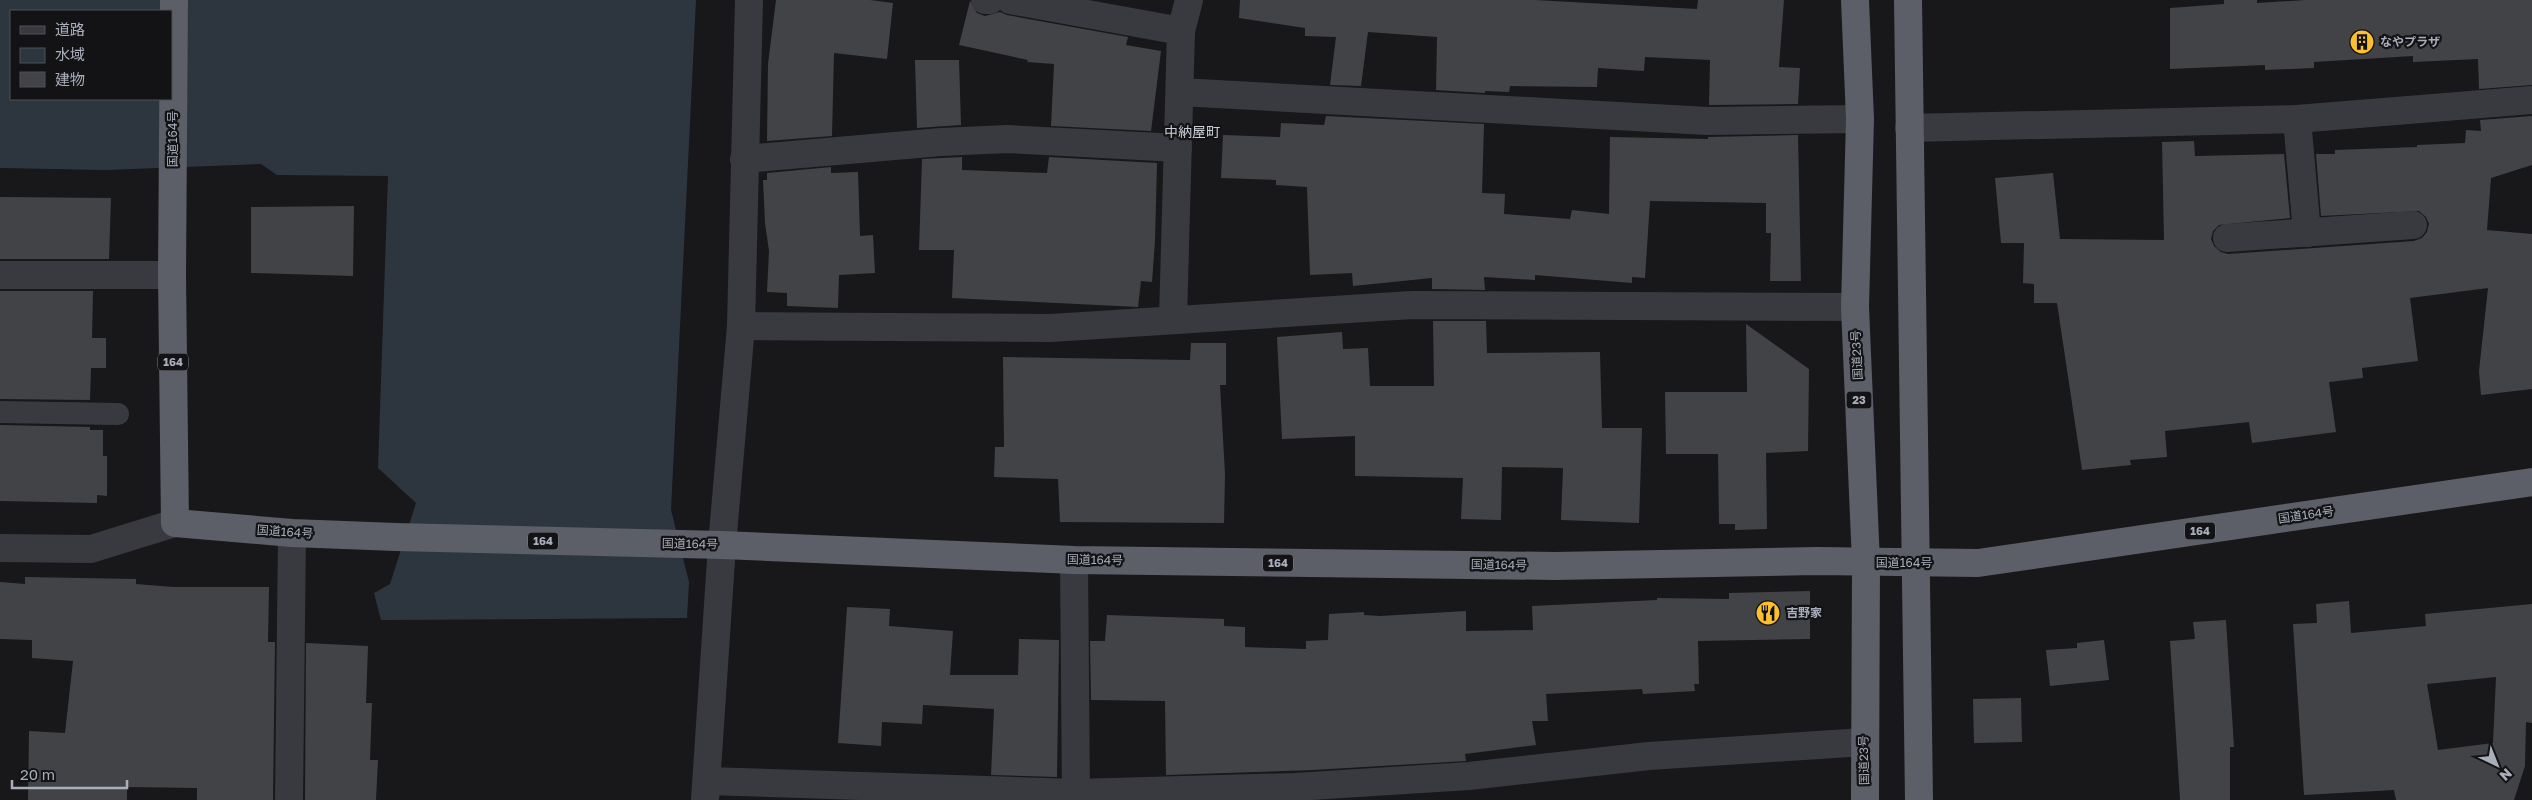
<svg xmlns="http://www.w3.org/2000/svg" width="2532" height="800" font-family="'Golos Text','Noto Sans JP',sans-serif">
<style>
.water{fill:#2d363f;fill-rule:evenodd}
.building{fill:#424347;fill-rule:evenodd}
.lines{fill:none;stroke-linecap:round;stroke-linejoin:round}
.service{stroke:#393a40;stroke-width:22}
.minor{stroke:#393a40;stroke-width:28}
.trunk{stroke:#5c5e68;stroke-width:28}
.labels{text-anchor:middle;stroke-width:4.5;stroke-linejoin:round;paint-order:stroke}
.shield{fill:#131315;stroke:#7c8089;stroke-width:1}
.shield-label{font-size:11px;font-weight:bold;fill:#a9aebb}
.poi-label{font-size:12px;font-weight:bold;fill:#a9aebb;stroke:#131315;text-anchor:start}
.street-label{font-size:12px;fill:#a9aebb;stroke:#131315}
.neighbourhood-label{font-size:14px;fill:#cbcdd6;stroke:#131315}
</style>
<rect width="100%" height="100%" fill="#18181a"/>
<path class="water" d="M0,0H696L671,510L689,582L687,618L381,620L374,593L390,584L416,503L378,468L388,176L277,175L261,164L106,170L0,168ZM11,11H171V99H11Z"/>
<g class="building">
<path d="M776,0H870L893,3L887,59L834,53L832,136L767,141L768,64Z"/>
<path d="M1240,0H1535L1697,9L1698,0H1784L1779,67L1800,68L1798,104L1709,105L1710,60L1645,57L1644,71L1598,68L1597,87L1510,86L1509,92L1485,91V93L1436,90L1437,37L1368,32L1361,86L1330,85L1336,37L1305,36V28L1239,18Z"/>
<path d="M2224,0H2257V3L2306,0H2532V85L2479,89L2478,59L2413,62V56L2314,62V68L2265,70V65L2170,69V8L2224,4Z"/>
<path d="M970,1L977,13L985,16L1000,12L1007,15L1128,37L1126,45L1161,51L1151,131L1051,126L1054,64L1027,62L1028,60L959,45Z"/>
<path d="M915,60H959L961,125L917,128Z"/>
<path d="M1326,116L1484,124L1482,193L1505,194L1504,214L1570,219L1572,210L1609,214L1610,137L1708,139V137L1798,135L1801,281H1770L1771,233H1766V203L1650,201L1645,278L1632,277V283L1535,275V280L1484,277L1485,290L1432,289V278L1353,286L1352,273L1310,275L1307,187L1276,185V180L1221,178L1223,135L1280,137L1281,123L1324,125Z"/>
<path d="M2532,116V165L2491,178L2487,230L2532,234V389L2481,395L2479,371L2488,288L2410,298L2418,361L2362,368L2363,378L2329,382L2336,432L2252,443L2249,422L2165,431L2167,457L2130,460L2131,465L2082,470L2057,303H2034V284L2023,283L2024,243H2001L1995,178L2053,173L2060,239L2164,240L2162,142L2194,141L2195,156L2284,154L2290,218L2219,225L2213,231L2211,239L2214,246L2221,252L2228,254L2414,241L2422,238L2427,232L2429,224L2426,217L2419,211L2321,216L2316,154H2335V150L2417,147V145L2465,143L2466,130L2481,131L2480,120Z"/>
<path d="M962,157V170L1047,173L1049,157L1157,163L1155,241L1152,282L1141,281L1138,307L952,298L954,250H919L922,159Z"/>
<path d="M831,167V173L858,172L860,236L873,235L875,273L839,275L838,308L787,306V293L767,292L769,251L765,223L763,180H767V173Z"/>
<path d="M0,197L111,198L109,259H0Z"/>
<path d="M354,206L353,276L251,273V207Z"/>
<path d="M0,291H93L92,338H106V368H91L90,400L0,399Z"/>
<path d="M1433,321H1486L1487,353L1600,352L1602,428H1642L1639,523L1561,520L1563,468L1502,467L1501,520L1461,519L1463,478L1355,476V436L1282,439L1277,337L1342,332L1343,349L1368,348L1370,386H1434Z"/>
<path d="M1746,324L1809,369L1808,451L1766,453L1767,529L1735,530V524H1719L1718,454H1666L1665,392H1747Z"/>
<path d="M1191,343H1226V385H1220L1225,474L1224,523L1060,522L1058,479L994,477L995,447H1004L1003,357L1190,360Z"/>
<path d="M0,425L90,427V430H103V456H107V496L97,495V503L0,501Z"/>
<path d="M25,577L136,579V584L173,587H269L268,642H275L273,800H197V788L127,787V800H28L29,731L65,733L73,661L32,658V640L0,639V582L25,584Z"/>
<path d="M1810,591V639L1698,641L1699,684H1694L1695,691L1643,694L1642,689L1546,694L1548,721H1532L1536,745L1465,754L1466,761L1313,770L1166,775L1165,701L1091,700L1090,641H1105L1107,615L1224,619V626L1245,627V647L1306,649V641L1328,640L1329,614L1364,612V615L1380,616L1466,611V631L1533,630L1532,606L1657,600V598L1729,599V593Z"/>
<path d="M2349,601L2351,633L2426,626L2425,614L2532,604V723L2526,722L2525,766L2514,800H2396L2394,790L2304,795L2293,624L2317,623L2316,604ZM2496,677L2493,743L2438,750L2427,684Z"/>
<path d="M847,607L890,609L889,626L953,631L950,675H1018L1019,639L1059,640L1057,777L991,775L994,709L923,705L922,724L882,722L881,746L838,743Z"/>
<path d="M2226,620L2234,747H2230V800H2180L2170,641L2195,639L2193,622Z"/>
<path d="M2104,640L2109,680L2050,686L2046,650L2077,648V643Z"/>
<path d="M306,643L368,646L366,703H372L370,760H378L376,800H305Z"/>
<path d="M2021,698L2022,742L1974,743L1973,699Z"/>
</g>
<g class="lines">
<path class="service" d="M0,412L118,414"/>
<g class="minor">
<path d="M985,0H990"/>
<path d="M1010,0L1181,31"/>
<path d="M1180,92L1708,121L1860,119"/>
<path d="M2297,119L2307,233"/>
<path d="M1909,128L2297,119L2532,100"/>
<path d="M744,159L941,142L1007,139L1178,148"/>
<path d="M2227,238L2413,225"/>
<path d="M0,275H172"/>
<path d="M1173,319L1181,31L1189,0"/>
<path d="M741,326L1051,328L1412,305L1855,307"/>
<path d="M0,548L91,549L175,523"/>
<path d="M1074,560L1076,800"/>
<path d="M707,781L1076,793L1295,787L1469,776L1649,756L1864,742"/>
<path d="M289,800L292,533"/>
<path d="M705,800L722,545L741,326L749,0"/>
</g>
<g class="trunk">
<path d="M174,0L172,275L175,523L292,533L396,537L722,545L1074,560L1555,566L1816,561L1978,563L2532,482"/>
<path d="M1855,0L1860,119L1855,307L1866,563L1865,800"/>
<path d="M1908,0L1919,800"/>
</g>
</g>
<defs>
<symbol id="building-disc" viewBox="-11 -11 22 22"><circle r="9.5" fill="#fcbf2e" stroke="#131315"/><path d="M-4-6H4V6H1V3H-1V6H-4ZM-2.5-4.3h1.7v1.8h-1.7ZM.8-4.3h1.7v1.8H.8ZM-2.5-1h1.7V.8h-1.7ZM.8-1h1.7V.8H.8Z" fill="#111"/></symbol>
<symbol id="restaurant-disc" viewBox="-11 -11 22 22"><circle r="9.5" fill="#fcbf2e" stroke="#131315"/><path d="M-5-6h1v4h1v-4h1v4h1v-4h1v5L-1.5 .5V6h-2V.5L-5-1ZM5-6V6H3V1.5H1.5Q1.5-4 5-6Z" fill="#111"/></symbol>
</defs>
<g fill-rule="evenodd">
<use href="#building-disc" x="2348" y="28" width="28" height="28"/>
<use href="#restaurant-disc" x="1754" y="599" width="28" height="28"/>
</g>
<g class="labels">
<g class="shield">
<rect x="158" y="353.5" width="30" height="17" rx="4"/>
<rect x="1846.5" y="391.5" width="25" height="17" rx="4"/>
<rect x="2185" y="522.5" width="30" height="17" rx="4"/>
<rect x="528" y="532.5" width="30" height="17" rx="4"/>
<rect x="1263" y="554.5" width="30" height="17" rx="4"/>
</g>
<g class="shield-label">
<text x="173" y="366">164</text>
<text x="1859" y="404">23</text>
<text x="2200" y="535">164</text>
<text x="543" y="545">164</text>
<text x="1278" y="567">164</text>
</g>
<g class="poi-label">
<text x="2380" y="46">なやプラザ</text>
<text x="1786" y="617">吉野家</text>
</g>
<g class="street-label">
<text transform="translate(173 139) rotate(-90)" y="4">国道164号</text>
<text transform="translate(1857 355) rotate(-93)" y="4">国道23号</text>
<text transform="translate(2306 515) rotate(-8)" y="4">国道164号</text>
<text transform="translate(285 532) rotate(4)" y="4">国道164号</text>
<text transform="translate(690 544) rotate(1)" y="4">国道164号</text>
<text transform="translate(1095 560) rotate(1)" y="4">国道164号</text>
<text x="1904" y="567">国道164号</text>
<text transform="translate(1499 565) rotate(1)" y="4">国道164号</text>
<text transform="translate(1864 760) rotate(-91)" y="4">国道23号</text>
</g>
<g class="neighbourhood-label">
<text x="1192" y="137">中納屋町</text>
</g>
</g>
<rect x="10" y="10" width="162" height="90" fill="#131315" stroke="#4f5157"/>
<rect x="20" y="26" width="25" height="8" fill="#393a40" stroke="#4f5157"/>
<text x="55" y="35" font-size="15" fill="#a9aebb">道路</text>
<rect x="20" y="48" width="25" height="15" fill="#2d363f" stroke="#4f5157"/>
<text x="55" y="60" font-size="15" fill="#a9aebb">水域</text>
<rect x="20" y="72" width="25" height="15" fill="#424347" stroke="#4f5157"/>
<text x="55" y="85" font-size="15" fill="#a9aebb">建物</text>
<g transform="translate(2497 765) rotate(137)" stroke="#131315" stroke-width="4" paint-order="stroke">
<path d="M0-4L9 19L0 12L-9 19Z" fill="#a9aebb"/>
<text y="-8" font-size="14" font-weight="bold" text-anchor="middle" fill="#a9aebb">N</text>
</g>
<path d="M12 780v8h115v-8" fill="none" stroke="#a9aebb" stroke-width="2.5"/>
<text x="20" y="780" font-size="15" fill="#a9aebb" stroke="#131315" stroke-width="4" paint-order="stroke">20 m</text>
</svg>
